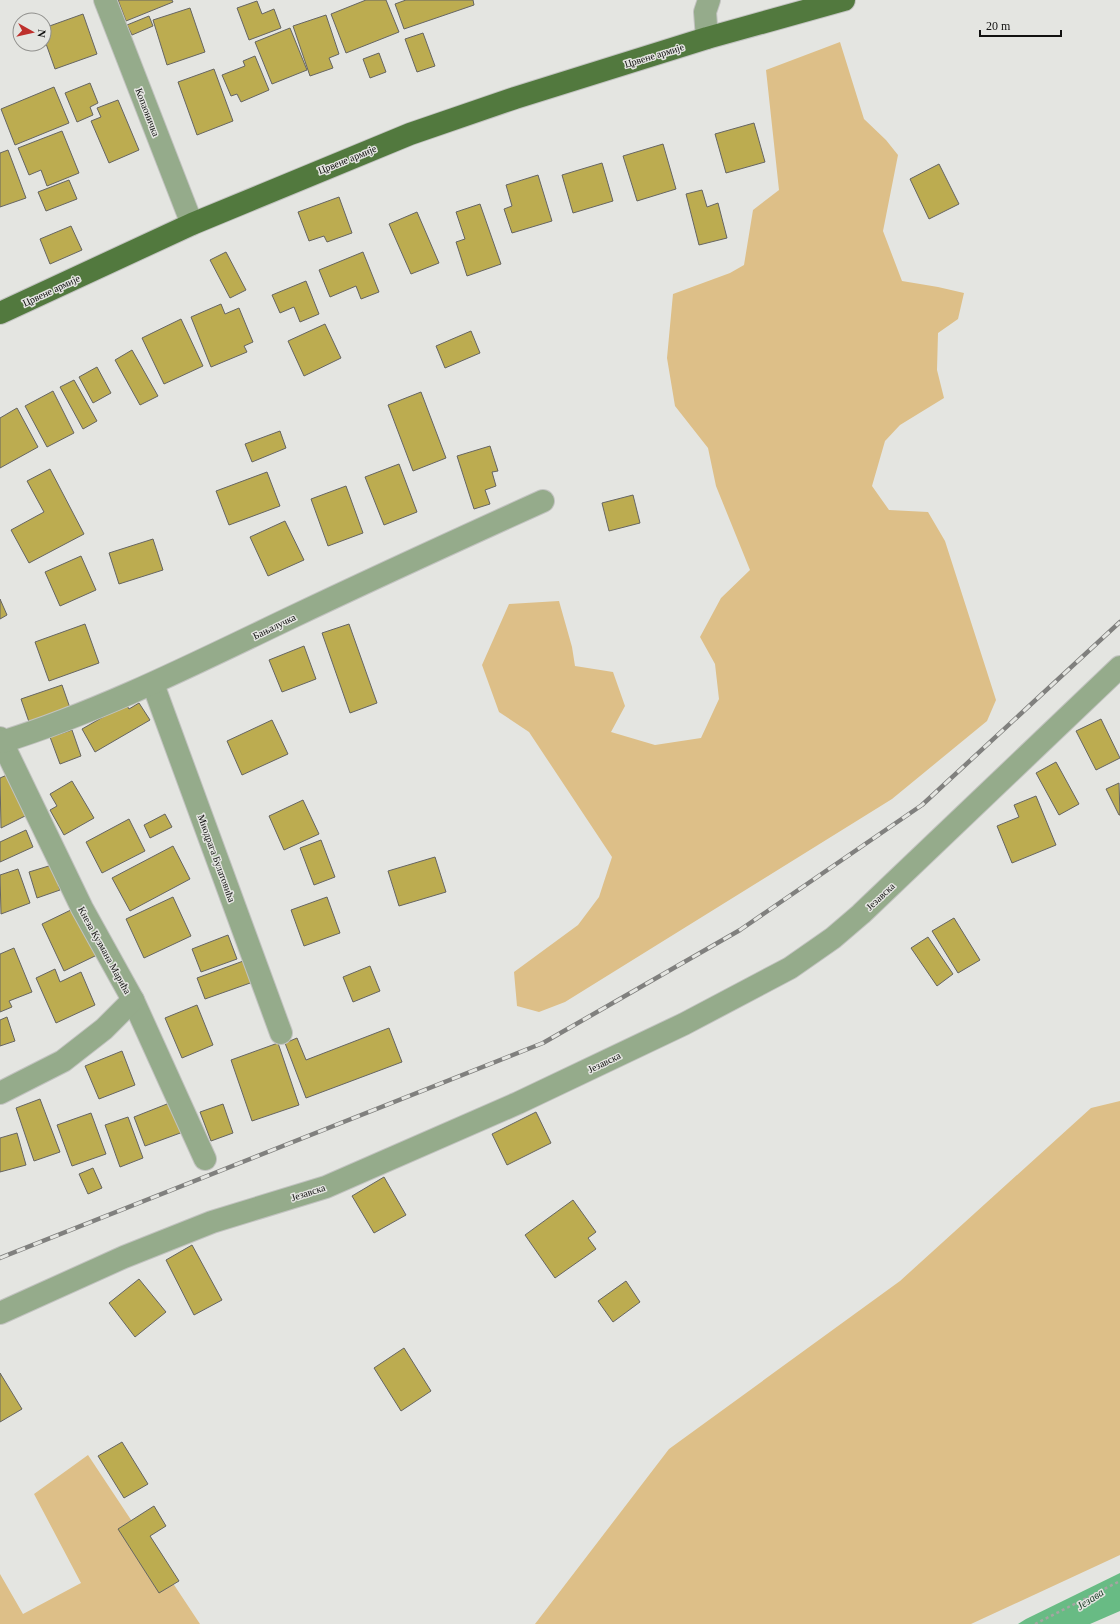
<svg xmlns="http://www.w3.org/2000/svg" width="1120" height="1624" font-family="'Times New Roman',serif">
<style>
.green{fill:#ddbf88}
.water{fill:#68bb84}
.building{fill:#bcac50;stroke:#666562}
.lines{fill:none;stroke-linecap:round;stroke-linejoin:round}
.minor-casing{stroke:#c2c3c0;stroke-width:24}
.major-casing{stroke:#c2c3c0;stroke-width:24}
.path{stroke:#a5a5a2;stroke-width:2.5;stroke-dasharray:3 3;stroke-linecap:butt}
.minor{stroke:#95ab8b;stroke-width:22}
.major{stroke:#52793e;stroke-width:22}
.rail-casing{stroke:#80807e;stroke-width:4.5}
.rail{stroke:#e4e5e1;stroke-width:3;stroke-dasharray:9;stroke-linecap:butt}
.labels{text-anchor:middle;stroke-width:3;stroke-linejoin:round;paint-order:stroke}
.street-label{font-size:10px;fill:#111110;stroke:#e4e5e1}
.water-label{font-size:11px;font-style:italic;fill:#153822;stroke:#e4e5e1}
</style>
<rect width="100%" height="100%" fill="#e4e5e1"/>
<g class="green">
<path d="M840,42L864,119L886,140L898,155L883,231L902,281L938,287L964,293L958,319L938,333L937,370L944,398L900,425L885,441L872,486L889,510L928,512L945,541L996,700L987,721L892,799L565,1002L539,1012L517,1006L514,972L578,925L599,897L612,857L529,732L499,712L482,665L509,604L559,601L572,647L575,666L613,672L625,706L611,732L655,745L701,738L719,699L715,664L700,637L721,598L750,570L716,486L708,448L675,406L667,358L673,294L730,273L744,265L753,210L779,190L766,70Z"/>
<path d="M1120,1101V1555L971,1624H535L669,1449L900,1281L1091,1108Z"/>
<path d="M88,1455L200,1624H0V1574L23,1614L81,1583L34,1494Z"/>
</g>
<path class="water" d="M1120,1573V1611L1090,1624H1018L1026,1619Z"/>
<g class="building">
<path d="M118,0H172L173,2L126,21Z"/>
<path d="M366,0H386L399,32L346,53L331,14Z"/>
<path d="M406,0H473L474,5L404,29L395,4Z"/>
<path d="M257,1L262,14L274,9L281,28L249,40L237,8Z"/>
<path d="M190,8L205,52L167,65L153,20Z"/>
<path d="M83,14L97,54L55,69L44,38V28Z"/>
<path d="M326,15L339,54L329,58L333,68L310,76L293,26Z"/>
<path d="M149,16L153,26L132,35L127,25Z"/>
<path d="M290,28L307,70L272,84L255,42Z"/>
<path d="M423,33L435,66L417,72L405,39Z"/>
<path d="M379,53L386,72L370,78L363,59Z"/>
<path d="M255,56L269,90L241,102L237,94L231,96L222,75L245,66L243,61Z"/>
<path d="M214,69L233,121L197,135L178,82Z"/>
<path d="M90,83L98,103L90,107L93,115L77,122L65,93Z"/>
<path d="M54,87L69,123L15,145L1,109Z"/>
<path d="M118,100L139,150L109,163L91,121L101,117L97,108Z"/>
<path d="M754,123L765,162L726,173L715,134Z"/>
<path d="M62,131L79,173L47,186L41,170L29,175L18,148Z"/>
<path d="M663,144L676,189L637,201L623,156Z"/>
<path d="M8,150L26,198L0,207V153Z"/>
<path d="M602,163L613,201L573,213L562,175Z"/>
<path d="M939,164L959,204L929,219L910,179Z"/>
<path d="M538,175L552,221L512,233L504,209L512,206L506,185Z"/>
<path d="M69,180L77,199L46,211L38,192Z"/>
<path d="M702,190L707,207L718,203L727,238L699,245L686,194Z"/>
<path d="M339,197L352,233L327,242L324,236L309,241L298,212Z"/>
<path d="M480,204L501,264L467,276L456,242L465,239L456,212Z"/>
<path d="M417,212L439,263L411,274L389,224Z"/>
<path d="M71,226L82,250L50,264L40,239Z"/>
<path d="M226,252L246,290L230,298L210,260Z"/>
<path d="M363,252L379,292L361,299L356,286L330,297L319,270Z"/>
<path d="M306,281L319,314L300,322L294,307L280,313L272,295Z"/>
<path d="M221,304L225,314L239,308L253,342L244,346L247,352L211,367L191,317Z"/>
<path d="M181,319L203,366L164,384L142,338Z"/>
<path d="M325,324L341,358L304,376L288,341Z"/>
<path d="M471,331L480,353L445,368L436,346Z"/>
<path d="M132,350L158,396L140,405L115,360Z"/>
<path d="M97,367L111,393L93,403L79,377Z"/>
<path d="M74,380L97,421L83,429L60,387Z"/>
<path d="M53,391L74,433L47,447L25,406Z"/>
<path d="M421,392L446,458L413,471L388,405Z"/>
<path d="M17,408L38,447L0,468V418Z"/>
<path d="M280,431L286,448L252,462L245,444Z"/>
<path d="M490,446L498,471L492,472L496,486L485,490L490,504L474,509L457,456Z"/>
<path d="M399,464L417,512L384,525L365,477Z"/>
<path d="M50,469L84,534L29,563L11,530L44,512L27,481Z"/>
<path d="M267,472L280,506L229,525L216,491Z"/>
<path d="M346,486L363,533L328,546L311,499Z"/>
<path d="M633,495L640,523L609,531L602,503Z"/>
<path d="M285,521L304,560L268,576L250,537Z"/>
<path d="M153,539L163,570L119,584L109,553Z"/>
<path d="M81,556L96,590L60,606L45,572Z"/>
<path d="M0,599L7,615L0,619Z"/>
<path d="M85,624L99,663L49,681L35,642Z"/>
<path d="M349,624L377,703L350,713L322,633Z"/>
<path d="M304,646L316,679L282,692L269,660Z"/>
<path d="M62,685L70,708L29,722L21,699Z"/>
<path d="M139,703L150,720L95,752L82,729L126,704L129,709Z"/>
<path d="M1101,719L1120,758L1096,770L1076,731Z"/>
<path d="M272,720L288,754L242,775L227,741Z"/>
<path d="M72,730L81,756L60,764L50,737Z"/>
<path d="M1056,762L1079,804L1059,815L1036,773Z"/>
<path d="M7,775L27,815L1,828L0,778Z"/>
<path d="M72,781L94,818L64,835L50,810L57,806L50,794Z"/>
<path d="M1119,783L1120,815H1119L1106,789Z"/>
<path d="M1036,796L1056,845L1012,863L997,826L1019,817L1014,805Z"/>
<path d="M303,800L319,834L284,850L269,816Z"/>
<path d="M165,814L172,827L150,838L144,825Z"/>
<path d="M129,819L145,851L102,873L86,842Z"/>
<path d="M26,830L33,847L0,862V842Z"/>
<path d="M321,840L335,877L314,885L300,848Z"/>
<path d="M173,846L190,879L130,911L112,878Z"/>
<path d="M435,857L446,892L399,906L388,871Z"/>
<path d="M52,865L60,890L37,898L29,872Z"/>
<path d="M18,869L30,903L1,914L0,875Z"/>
<path d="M173,897L191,936L144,958L126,919Z"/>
<path d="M327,897L340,933L304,946L291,910Z"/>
<path d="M75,908L97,955L64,971L42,924Z"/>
<path d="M954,918L980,960L958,973L932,931Z"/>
<path d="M228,935L237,959L201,972L192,949Z"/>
<path d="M928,937L953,974L937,986L911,948Z"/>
<path d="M14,948L32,992L9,1001L12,1007L0,1012V954Z"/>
<path d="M246,960L253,982L205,999L197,978Z"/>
<path d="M370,966L380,991L353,1002L343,977Z"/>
<path d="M55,969L60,982L81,972L95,1005L56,1023L36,978Z"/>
<path d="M197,1005L213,1045L182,1058L165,1018Z"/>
<path d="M7,1017L15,1041L0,1046V1020Z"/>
<path d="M389,1028L402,1062L306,1098L285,1043L297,1038L306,1060Z"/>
<path d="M278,1043L299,1105L252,1121L231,1060Z"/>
<path d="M122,1051L135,1085L99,1099L85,1066Z"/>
<path d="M40,1099L60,1152L34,1161L16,1108Z"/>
<path d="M172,1102L183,1132L145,1146L134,1117Z"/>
<path d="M223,1104L233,1133L211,1141L200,1112Z"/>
<path d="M536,1112L551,1143L507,1165L492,1134Z"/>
<path d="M91,1113L106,1154L72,1166L57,1125Z"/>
<path d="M128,1117L143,1158L120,1167L105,1125Z"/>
<path d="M17,1133L26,1165L0,1172V1138Z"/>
<path d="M93,1168L102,1188L88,1194L79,1174Z"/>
<path d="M384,1177L406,1215L374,1233L352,1196Z"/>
<path d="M573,1200L596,1232L588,1238L596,1249L555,1278L525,1235Z"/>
<path d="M192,1245L222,1300L194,1315L166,1260Z"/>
<path d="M139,1279L166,1312L135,1337L109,1303Z"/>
<path d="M626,1281L640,1302L613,1322L598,1301Z"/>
<path d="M404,1348L431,1391L401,1411L374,1368Z"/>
<path d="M0,1373L22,1409L0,1422Z"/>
<path d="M122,1442L148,1484L124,1498L98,1456Z"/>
<path d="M154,1506L166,1526L150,1536L179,1581L159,1593L118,1529Z"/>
</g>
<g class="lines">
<defs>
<g id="minor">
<path d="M105,0L192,224"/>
<path d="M707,38L705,12L709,0"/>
<path d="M153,684L281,1033"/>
<path d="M0,738L82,908L133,1000L205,1159"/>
<path d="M2,742C101,711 194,664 288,619C372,579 457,540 543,501"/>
<path d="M0,1093L63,1061L104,1029L133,1000"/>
<path d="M0,1313L124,1257L212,1222L326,1187L518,1103L684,1024L790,968L833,938L861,914L1120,667"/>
</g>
<path id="major" d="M0,313L192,224L410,134L515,98L707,38L844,0"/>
</defs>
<use href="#minor" class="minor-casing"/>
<use href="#major" class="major-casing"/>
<path class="path" d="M1035,1624L1120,1581"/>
<use href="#minor" class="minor"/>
<use href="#major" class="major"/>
<defs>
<path id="rail" d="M0,1258L543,1043L740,930L922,805L1120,622"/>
</defs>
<use href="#rail" class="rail-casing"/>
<use href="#rail" class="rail"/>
</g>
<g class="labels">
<g class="street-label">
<text transform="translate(654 55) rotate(-17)" y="4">Црвене армије</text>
<text transform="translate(148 112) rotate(69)" y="4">Копаоничка</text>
<text transform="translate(347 159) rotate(-22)" y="4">Црвене армије</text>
<text transform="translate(51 290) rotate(-25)" y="4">Црвене армије</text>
<text transform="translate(274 626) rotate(-26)" y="4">Бањалучка</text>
<text transform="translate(217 858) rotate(70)" y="4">Миодрага Булатовића</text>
<text transform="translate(880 896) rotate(-43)" y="4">Језавска</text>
<text transform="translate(105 950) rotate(61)" y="4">Кнеза Кузмана Марића</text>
<text transform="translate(604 1062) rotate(-26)" y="4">Језавска</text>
<text transform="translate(308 1192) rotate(-18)" y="4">Језавска</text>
</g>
<g class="water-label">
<text transform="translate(1090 1599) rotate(-33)" y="4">Језава</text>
</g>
</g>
<g transform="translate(32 32) rotate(98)"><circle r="19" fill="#e4e5e1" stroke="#90908d"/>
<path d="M0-3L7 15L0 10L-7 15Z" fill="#be302c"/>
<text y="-6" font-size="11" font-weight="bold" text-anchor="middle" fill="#111110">N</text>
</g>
<path d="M980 30v6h81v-6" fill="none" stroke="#111110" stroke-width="2"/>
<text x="986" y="30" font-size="12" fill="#111110" stroke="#e4e5e1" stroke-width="3" paint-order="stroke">20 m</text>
</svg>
